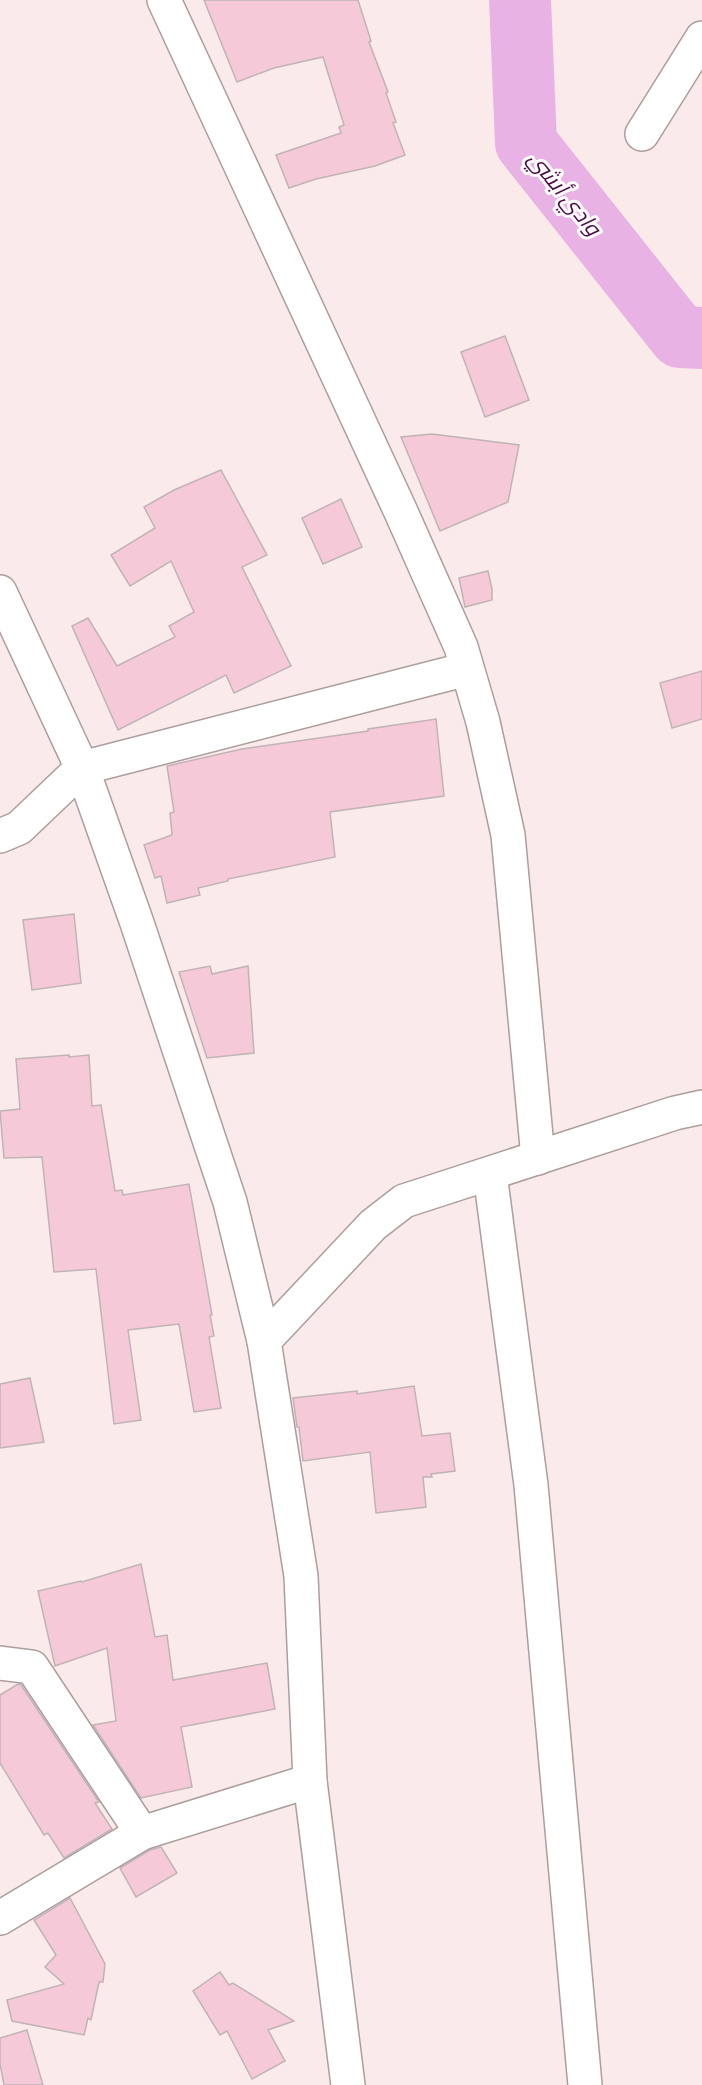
<svg xmlns="http://www.w3.org/2000/svg" width="702" height="2085" font-family="Manrope,Cairo,sans-serif">
<style>
.lines{fill:none;stroke-linecap:round;stroke-linejoin:round}
.river{stroke:#e9b2e4;stroke-width:62}
.building{fill:#f6c9d9;stroke:#c0b3b7;stroke-width:1.5}
.minor-casing{stroke:#ab9e9d;stroke-width:36}
.minor{stroke:#fff;stroke-width:33}
.labels{text-anchor:middle;stroke-width:6;stroke-linejoin:round;paint-order:stroke}
.water-label{font-size:22px;font-style:italic;fill:#4c0b4a;stroke:#fefcfb}
</style>
<rect width="100%" height="100%" fill="#faebea"/>
<g class="lines">
<path class="river" d="M520,0L526,143L680,337L702,338"/>
</g>
<g class="building">
<path d="M204,0H358L371,41L369,42L388,92L386,93L396,122L393,123L405,155L375,166L316,179L289,188L276,155L341,133L339,127L344,125L323,57L274,68L237,82Z"/>
<path d="M505,336L529,400L485,417L461,352Z"/>
<path d="M432,434L519,445L508,502L440,531L401,437Z"/>
<path d="M221,470L267,555L242,567L291,666L234,693L226,675L118,730L72,626L88,618L117,666L175,637L169,626L194,612L171,561L130,586L111,555L155,528L144,507L174,490Z"/>
<path d="M341,499L362,547L323,564L302,518Z"/>
<path d="M488,571L492,589V600L465,607L459,578Z"/>
<path d="M702,671V719L672,728L660,683Z"/>
<path d="M436,719L444,796L330,812L335,857L228,879V881L198,888L200,895L167,903L161,876L155,878L144,845L172,835L170,813L174,812L167,766L242,749L368,731V729Z"/>
<path d="M74,914L81,983L32,990L23,920Z"/>
<path d="M210,966L212,974L248,966L254,1053L207,1058L179,972Z"/>
<path d="M69,1055V1057L89,1055L92,1106L101,1105L115,1191L122,1190L123,1195L189,1184L212,1315H210L214,1336L209,1337L221,1408L194,1412L179,1324L128,1330L141,1420L114,1424L96,1269L54,1272L42,1157L4,1158L0,1111L20,1109L16,1059Z"/>
<path d="M30,1378L44,1442L0,1448V1384Z"/>
<path d="M414,1386L422,1436L450,1433L455,1471L431,1474L432,1477H423L426,1507L376,1513L370,1452L303,1461L299,1427H297L293,1398L357,1391V1394Z"/>
<path d="M141,1564L155,1637L167,1635L173,1680L267,1663L275,1709L181,1727L192,1787L141,1798L93,1725L116,1721L107,1648L55,1666L38,1591L81,1581L82,1582Z"/>
<path d="M18,1684L21,1685L99,1802L95,1803L112,1829L64,1858L48,1833L44,1835L0,1763V1695Z"/>
<path d="M161,1847L177,1873L136,1897L120,1868L150,1850Z"/>
<path d="M70,1898L105,1964L103,1982H99L91,2020L88,2018L84,2035L12,2021L7,2000L64,1984L45,1967L56,1955L34,1920Z"/>
<path d="M220,1972L229,1985L233,1983L294,2021L268,2030L285,2061L252,2079L227,2031L220,2035L193,1991Z"/>
<path d="M27,2030L43,2085H4L0,2064V2038Z"/>
</g>
<g class="lines">
<defs>
<g id="minor">
<path d="M164,0L401,512L461,647L483,722L508,835L538,1158"/>
<path d="M642,134L702,38"/>
<path d="M0,592L82,768L137,923L230,1202L264,1341L301,1576L310,1781L348,2085"/>
<path d="M0,836L19,828L82,768L467,669"/>
<path d="M490,1174L531,1485L585,2085"/>
<path d="M264,1341L373,1225L404,1201L675,1113L702,1107"/>
<path d="M0,1663L32,1667L142,1833"/>
<path d="M0,1918L142,1833L310,1781"/>
</g>
</defs>
<use href="#minor" class="minor-casing"/>
<use href="#minor" class="minor"/>
</g>
<g class="labels">
<g class="water-label">
<text transform="translate(565 193) rotate(51)" y="8">وادي أبشي</text>
</g>
</g>
</svg>
